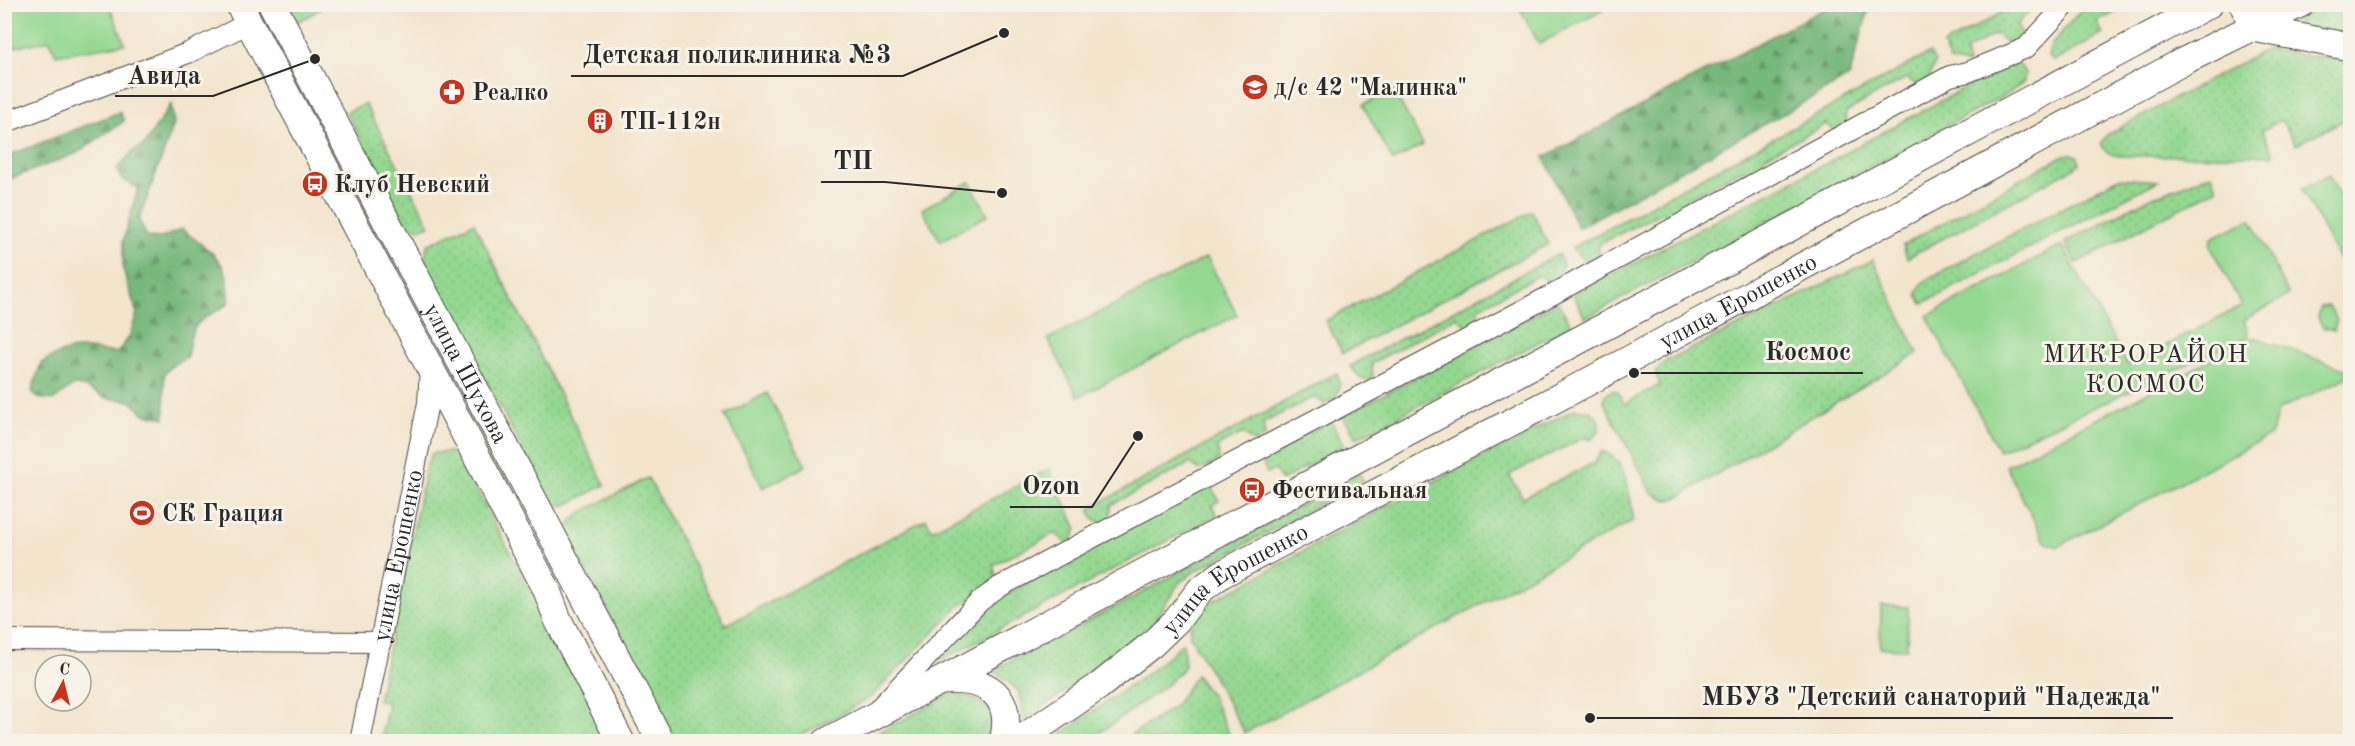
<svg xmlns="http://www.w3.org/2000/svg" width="2355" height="746" font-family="'Old Standard TT',serif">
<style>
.grass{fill:url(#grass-dots);stroke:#60825e;stroke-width:1.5}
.forest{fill:url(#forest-firs);stroke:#517253;stroke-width:1.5}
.green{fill:#94d891;stroke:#60825e;stroke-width:1.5}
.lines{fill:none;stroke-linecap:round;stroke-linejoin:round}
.street-casing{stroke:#494743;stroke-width:22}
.secondary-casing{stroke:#494743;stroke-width:29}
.street{stroke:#fff;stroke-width:20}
.secondary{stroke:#fff;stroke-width:27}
.labels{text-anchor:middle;stroke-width:6;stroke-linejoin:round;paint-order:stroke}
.poi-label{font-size:24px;font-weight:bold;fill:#2b2b2b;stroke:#f7f3e8;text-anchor:start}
.street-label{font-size:24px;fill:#2b2b2b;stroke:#f7f3e8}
.neighbourhood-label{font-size:26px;letter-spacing:1.5px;fill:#2b2b2b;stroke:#f7f3e8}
.leader{fill:none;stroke:#2b2b2b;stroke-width:2}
.callout-dot{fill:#2b2b2b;stroke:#f7f3e8;stroke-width:2}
.callout-label{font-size:26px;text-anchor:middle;font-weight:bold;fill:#2b2b2b;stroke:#f7f3e8;stroke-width:6;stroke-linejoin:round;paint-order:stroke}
</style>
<defs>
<pattern id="grass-dots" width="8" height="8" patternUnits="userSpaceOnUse" patternTransform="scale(1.5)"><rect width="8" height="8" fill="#94d891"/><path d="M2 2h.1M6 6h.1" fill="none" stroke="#80ba7d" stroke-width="1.8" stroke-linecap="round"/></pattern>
<pattern id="forest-firs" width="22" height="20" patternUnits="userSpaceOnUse" patternTransform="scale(1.5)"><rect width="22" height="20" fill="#77b87b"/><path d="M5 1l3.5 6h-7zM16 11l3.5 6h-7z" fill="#629665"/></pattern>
</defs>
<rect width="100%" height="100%" fill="#f7f3e8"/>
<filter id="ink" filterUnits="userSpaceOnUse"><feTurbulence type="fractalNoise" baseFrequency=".0167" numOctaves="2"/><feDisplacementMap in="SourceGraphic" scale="12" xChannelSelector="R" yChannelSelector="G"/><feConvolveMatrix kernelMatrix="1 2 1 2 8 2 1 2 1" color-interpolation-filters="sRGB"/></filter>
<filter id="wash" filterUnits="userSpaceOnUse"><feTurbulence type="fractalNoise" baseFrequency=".008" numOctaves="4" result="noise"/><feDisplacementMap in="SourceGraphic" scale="24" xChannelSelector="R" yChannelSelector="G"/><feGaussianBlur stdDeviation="1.35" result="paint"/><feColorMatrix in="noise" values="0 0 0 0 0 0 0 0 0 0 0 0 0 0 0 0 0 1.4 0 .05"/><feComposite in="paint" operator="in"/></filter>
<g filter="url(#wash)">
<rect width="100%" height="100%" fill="#f3e5cd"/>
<g class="grass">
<path d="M289,5H319L321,9L298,22Z"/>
<path d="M2015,5H2036L2016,25L2022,34L2008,44L1996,34L1965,51L1968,65L1950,61L1943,45Z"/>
<path d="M2085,5H2118L2120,10L2097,22L2103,34L2054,61L2048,57L2051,45Z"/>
<path d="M2325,5H2350V39L2294,26L2299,18Z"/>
<path d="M2267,49L2350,61V117L2296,145L2281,120L2262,130L2274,155L2121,156C2111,155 2105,153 2101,143L2108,134Z"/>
<path d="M1930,53L1935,62L1930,77L1919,86L1906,78L1846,112L1847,127L1837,132L1826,124L1764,157L1765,171L1753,177L1743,169L1681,202L1682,215L1672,221L1662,212L1599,244V261H1584L1572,248Z"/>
<path d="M2008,64L2020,65L2025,73L2024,81L2009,93L1585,318L1573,294L1827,163Z"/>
<path d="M365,104L430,225L418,229L405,223L346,112Z"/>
<path d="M2072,154L2077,156L2080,163L2074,168L1907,258L1903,245L2064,155Z"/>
<path d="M2212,174L2217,189L2076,263L2065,242L2152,197Z"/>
<path d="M2119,178L2158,181L1922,304L1917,294L1921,285L1931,277Z"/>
<path d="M1532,211L1548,244L1343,353L1325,321Z"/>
<path d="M474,223L605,485L566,505L557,506L549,501L424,261L427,245Z"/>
<path d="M1559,254L1563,264L1558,279L1550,284L1539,275L1478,308L1479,321L1468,327L1457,317L1372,363L1373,380L1361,379L1350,366Z"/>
<path d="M1873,260L1918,353L1675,499L1667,500L1652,493L1604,402L1605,395L1613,390L1618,392L1624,404L1660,385L1655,372L1666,361Z"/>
<path d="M1558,302L1571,325L1357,438L1343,416Z"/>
<path d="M1337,373L1340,386L1336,398L1324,404L1315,396L1263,423L1265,436L1253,442L1243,433L1218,446L1219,461L1199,470L1190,463L1111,505V518L1101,523L1094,519L1089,509Z"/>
<path d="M1575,409L1590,411L1598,418L1599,430L1590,440L1585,437L1509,475L1523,498L1594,463L1602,451C1629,460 1629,496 1634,520L1245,733L1190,636L1191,619L1196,610L1392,503Z"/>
<path d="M1331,421L1344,446L1281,481L1275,470L1267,473L1260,457Z"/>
<path d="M451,452L458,455L611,741H381L388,703L378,700L426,467L432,453Z"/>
<path d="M1049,469L1077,529L1073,538L1066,543L1055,533L993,565L997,580L959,606L871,697L823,724L786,741L677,740L569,540L566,529L578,514L648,478L726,625L926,519L932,530Z"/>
<path d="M1360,472L1363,481L1195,571L1179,583L1144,637L1024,720L1018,690L993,670L1136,596Z"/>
<path d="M1210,485L1219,501L1212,505L1217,515L924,669L995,600Z"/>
<path d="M1183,643L1185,666L1169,683L1090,740L1059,741L1061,734L1152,670Z"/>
<path d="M1196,675L1212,697L1232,741H1122L1174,707Z"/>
<path d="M953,693C980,696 1005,713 985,741L861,742Z"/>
</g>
<g class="forest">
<path d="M1833,4L1870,5L1849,77L1578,228L1544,157Z"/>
<path d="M171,104L174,124L139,220L147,237L161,238L182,229C212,254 233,261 228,304C199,322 191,320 187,357L174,364L164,374L165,418L144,414L131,401L106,398L83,386L74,385L54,400L38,398L32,391L41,363C56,354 70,347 88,349C99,350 106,353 118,352L129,337L137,314L123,269V241L138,188L120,178L117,169L133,151L145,144Z"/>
<path d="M120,112L124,121L77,153L5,181V157Z"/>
</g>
<g class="green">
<path d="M5,4L109,5L125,44L56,55L50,40L5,49Z"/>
<path d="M1608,5L1609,7L1539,44L1518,5Z"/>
<path d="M1393,89L1423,145L1393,161L1363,105Z"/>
<path d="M2329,175L2350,217V272L2347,274L2302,189Z"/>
<path d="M970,182L988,215L940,241L922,209Z"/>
<path d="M2251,219L2289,295L2244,320L2249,336L1999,451L1927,316L2062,245L2128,365L2242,306L2210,246L2212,238Z"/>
<path d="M1207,257L1237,315L1078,397L1048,339Z"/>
<path d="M2329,306L2337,320L2334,330L2323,327L2317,316L2321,307Z"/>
<path d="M2254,337L2347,370L2348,377L2279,409L2271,435L2057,547L2045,542L2006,466Z"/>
<path d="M767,393L806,466L763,488L725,415Z"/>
<path d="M1881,606L1908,607L1907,649L1880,648Z"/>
</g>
</g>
<g filter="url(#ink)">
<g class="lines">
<defs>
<g id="street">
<path d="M4,123L188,53L249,23"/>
<path d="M4,640L381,642"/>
<path d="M879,708L980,601L1001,586L1559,291L1950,76L1968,72L2026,48L2067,4"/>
<path id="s1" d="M360,742L428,403L430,368"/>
</g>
<g id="secondary">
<path d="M239,4L519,537L546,588L558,620L621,742"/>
<path id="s2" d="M272,4L661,742"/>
<path d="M2243,4L2254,28"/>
<path d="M2254,28L2350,47"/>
<path d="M941,681C985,677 1015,693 1003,742"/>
<path d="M826,742L2209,4"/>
<path id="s3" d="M1017,742L1099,686L1151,645L1177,620L1200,590L1222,574L1582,385L2184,61L2300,4"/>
</g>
</defs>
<use href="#street" class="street-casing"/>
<use href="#secondary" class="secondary-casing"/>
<use href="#street" class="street"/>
<use href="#secondary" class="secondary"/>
</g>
</g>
<defs>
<symbol id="school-disc" viewBox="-11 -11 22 22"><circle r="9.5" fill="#c8321e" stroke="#f7f3e8"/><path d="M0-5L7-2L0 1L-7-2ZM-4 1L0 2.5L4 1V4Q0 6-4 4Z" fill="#fff"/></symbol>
<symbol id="pharmacy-disc" viewBox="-11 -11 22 22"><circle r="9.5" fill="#c8321e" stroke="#f7f3e8"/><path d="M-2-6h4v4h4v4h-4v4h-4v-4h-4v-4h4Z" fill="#fff"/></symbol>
<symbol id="building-disc" viewBox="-11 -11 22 22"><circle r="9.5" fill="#c8321e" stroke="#f7f3e8"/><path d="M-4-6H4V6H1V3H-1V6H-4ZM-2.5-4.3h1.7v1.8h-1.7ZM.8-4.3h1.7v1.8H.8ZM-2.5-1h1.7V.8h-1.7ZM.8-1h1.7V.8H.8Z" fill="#fff"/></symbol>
<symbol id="bus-disc" viewBox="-11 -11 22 22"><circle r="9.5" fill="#c8321e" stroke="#f7f3e8"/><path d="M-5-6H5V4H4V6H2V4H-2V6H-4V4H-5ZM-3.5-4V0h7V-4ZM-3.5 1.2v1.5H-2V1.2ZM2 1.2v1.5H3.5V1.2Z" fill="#fff"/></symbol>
<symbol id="stadium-disc" viewBox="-11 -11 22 22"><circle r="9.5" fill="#c8321e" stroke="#f7f3e8"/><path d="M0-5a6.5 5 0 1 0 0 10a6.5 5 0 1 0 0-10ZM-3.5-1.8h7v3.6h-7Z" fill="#fff"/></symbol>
</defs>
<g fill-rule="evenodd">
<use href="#school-disc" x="1240" y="72" width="30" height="30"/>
<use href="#pharmacy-disc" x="437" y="77" width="30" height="30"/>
<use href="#building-disc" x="585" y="106" width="30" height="30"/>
<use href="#bus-disc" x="300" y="169" width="30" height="30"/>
<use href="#bus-disc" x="1237" y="475" width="30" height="30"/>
<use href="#stadium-disc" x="127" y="498" width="30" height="30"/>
</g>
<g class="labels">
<g class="poi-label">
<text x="1274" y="95">д/с 42 "Малинка"</text>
<text x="472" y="100">Реалко</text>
<text x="620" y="129">ТП-112н</text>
<text x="334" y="192">Клуб Невский</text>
<text x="1272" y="498">Фестивальная</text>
<text x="162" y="521">СК Грация</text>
</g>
<g class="street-label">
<text dy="8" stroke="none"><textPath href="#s3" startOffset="850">улица Ерошенко</textPath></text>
<text dy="8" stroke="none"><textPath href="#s2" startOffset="417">улица Шухова</textPath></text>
<text dy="8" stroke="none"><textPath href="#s1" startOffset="190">улица Ерошенко</textPath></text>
<text dy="8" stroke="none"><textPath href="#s3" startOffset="274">улица Ерошенко</textPath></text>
</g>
<g class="neighbourhood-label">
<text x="2146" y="362">МИКРОРАЙОН<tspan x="2146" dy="30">КОСМОС</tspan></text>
</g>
</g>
<path class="leader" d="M1004 33L903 76H571M315 59L213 96H115M1002 193L885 182H821M1634 373L1753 373H1863M1138 436L1092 507H1010M1590 718L1690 718H2173"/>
<g class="callout-dot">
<circle cx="1004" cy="33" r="6"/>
<circle cx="315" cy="59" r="6"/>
<circle cx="1002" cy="193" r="6"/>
<circle cx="1634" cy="373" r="6"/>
<circle cx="1138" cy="436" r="6"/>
<circle cx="1590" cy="718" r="6"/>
</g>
<g class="callout-label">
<text x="737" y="63">Детская поликлиника №3</text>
<text x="164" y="84">Авида</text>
<text x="853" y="169">ТП</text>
<text x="1808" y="360">Космос</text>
<text x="1051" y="494">Ozon</text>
<text x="1931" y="705">МБУЗ "Детский санаторий "Надежда"</text>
</g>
<rect width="2355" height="746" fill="none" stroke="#f7f3e8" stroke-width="24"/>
<g transform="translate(63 683) rotate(7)"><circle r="28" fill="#f7f3e8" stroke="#a5a39c" stroke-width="1.5"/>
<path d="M0-4.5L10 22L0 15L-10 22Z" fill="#c8321e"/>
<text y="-9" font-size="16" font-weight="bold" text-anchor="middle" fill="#2b2b2b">С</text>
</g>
</svg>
